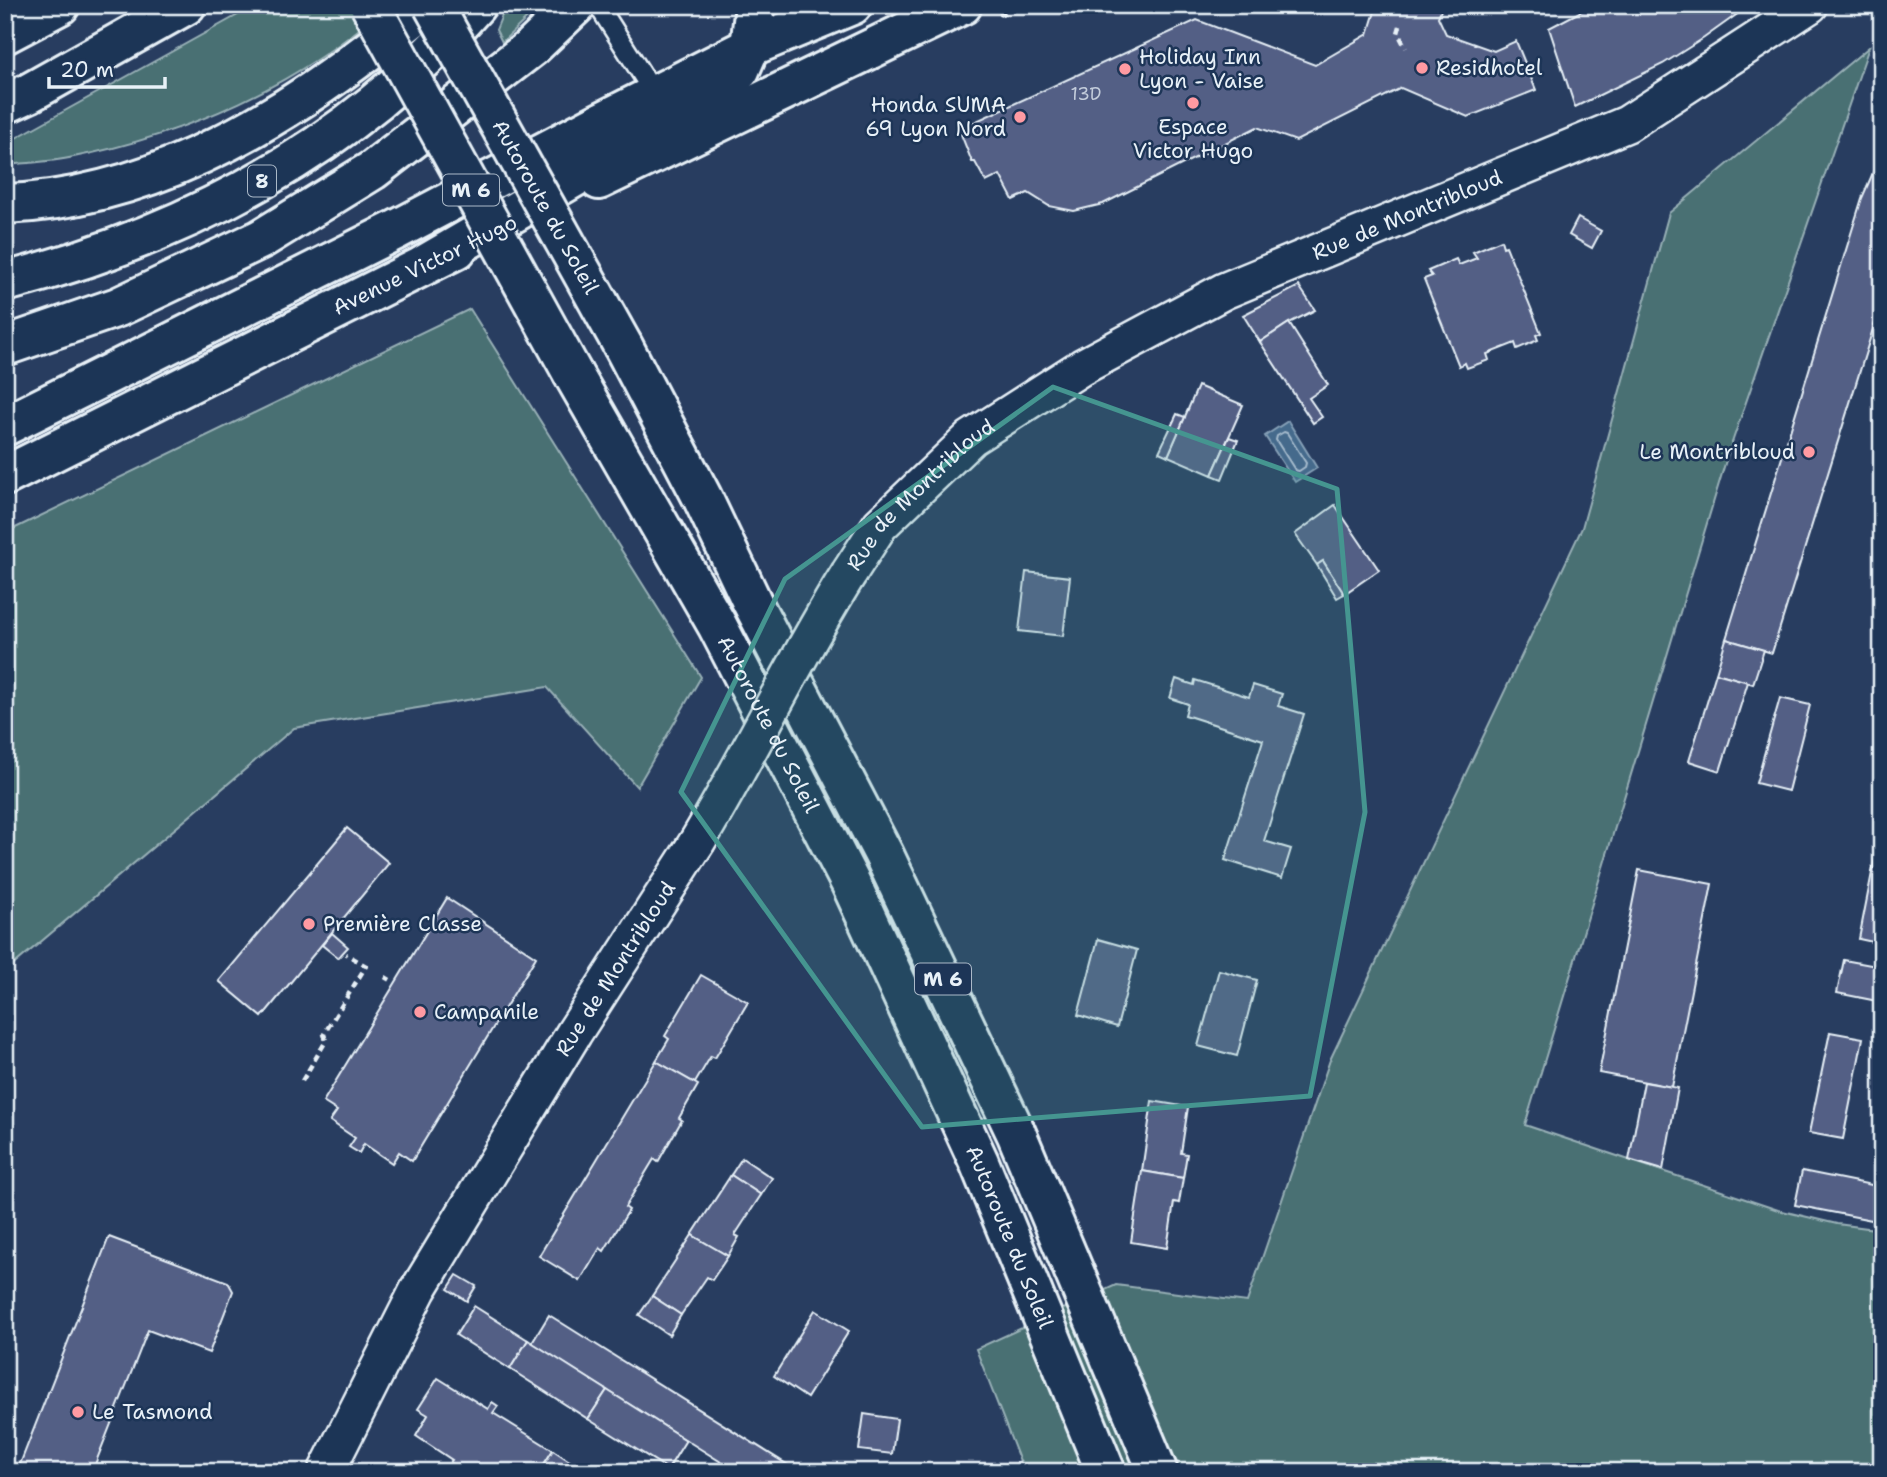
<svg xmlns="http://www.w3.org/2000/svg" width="1887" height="1477" font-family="'Shantell Sans',sans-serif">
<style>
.green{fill:#486f73;stroke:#98b0b6;stroke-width:2}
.water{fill:#446a8c;stroke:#86a0b7;stroke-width:2}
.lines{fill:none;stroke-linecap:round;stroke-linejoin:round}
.shore{stroke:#a6bbcd;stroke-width:2}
.building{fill:#535e85;stroke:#e8f1f8;stroke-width:2}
.lane-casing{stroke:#e8f1f8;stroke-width:23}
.street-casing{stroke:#e8f1f8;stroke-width:40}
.primary-casing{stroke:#e8f1f8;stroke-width:44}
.highway-casing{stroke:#e8f1f8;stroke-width:44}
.path{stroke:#e8f1f8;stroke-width:4.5;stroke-dasharray:7 5;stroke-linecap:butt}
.lane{stroke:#1d3557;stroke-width:18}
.street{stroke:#1d3557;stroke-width:35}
.primary{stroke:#1d3557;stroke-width:38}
.highway{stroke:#1d3557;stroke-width:38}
.street-bridge-casing{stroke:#e8f1f8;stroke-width:40;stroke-linecap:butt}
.highway-bridge-casing{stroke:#e8f1f8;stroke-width:44;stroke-linecap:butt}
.street-bridge{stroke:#1d3557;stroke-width:35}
.highway-bridge{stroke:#1d3557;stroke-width:38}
.marked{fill:#459590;fill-opacity:0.2;stroke:#459590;stroke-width:5;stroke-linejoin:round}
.poi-dot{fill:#ff9aa2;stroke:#1d3557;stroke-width:2.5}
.labels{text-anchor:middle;stroke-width:5;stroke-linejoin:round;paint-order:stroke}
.number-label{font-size:18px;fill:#c3ccdb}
.shield{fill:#1d3557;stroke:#abb9c8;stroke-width:2}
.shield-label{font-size:19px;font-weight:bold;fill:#e8f1f8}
.poi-label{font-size:21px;fill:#e8f1f8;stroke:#1d3557;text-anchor:start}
.street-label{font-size:21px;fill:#e8f1f8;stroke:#1d3557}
</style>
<rect width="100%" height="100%" fill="#283d60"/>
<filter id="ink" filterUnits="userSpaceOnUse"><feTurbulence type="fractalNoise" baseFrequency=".0143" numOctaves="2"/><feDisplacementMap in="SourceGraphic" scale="14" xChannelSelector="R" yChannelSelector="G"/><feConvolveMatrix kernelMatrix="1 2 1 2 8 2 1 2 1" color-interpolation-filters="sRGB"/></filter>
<g filter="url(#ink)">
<g class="green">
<path d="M256,5H388C299,85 186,135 69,158C48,162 26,163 5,165V144Z"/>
<path d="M506,5H541L502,42L496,30Z"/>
<path d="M1869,47L1727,457L1525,1125L1778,1210L1837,1224L1882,1230V1472H1024L976,1349L1116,1285L1247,1302L1330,1060L1582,528L1669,213Z"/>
<path d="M470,309L701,677L637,787L547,687L294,728L5,972V533Z"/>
</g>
<path class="water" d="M1288,421L1317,468L1295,482L1265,436Z"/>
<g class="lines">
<path class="shore" d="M1284,432L1287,433L1306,463L1305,467L1299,471L1295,470L1276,440L1277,436Z"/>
</g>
<g class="building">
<path d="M1377,5H1443L1438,17L1446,34L1494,51L1516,41L1536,90L1468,117L1401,88L1296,141L1257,127L1103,204L1074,211L1049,206L1028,193L1013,200L1000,175L986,182L975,162H972L959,129L1197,20L1315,65L1368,34Z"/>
<path d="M1593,5H1750L1704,38L1663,64L1575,107L1549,28Z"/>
<path d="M1882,152V300L1772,653L1726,639L1862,198Z"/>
<path d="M1578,218L1601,231L1592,248L1569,235Z"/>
<path d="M1501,240L1503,247L1506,246L1541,333L1536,335L1538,340L1517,349L1515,343L1487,354L1489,360L1467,368L1465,363L1459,366L1424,279L1432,276L1428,271L1456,259L1459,265L1477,258L1473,252Z"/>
<path d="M1299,286L1315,310L1289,323L1260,342L1243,315Z"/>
<path d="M1289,323L1328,385L1309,398L1322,417L1313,423L1260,342Z"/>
<path d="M1198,386L1243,405L1212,475L1168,456Z"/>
<path d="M1177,414L1185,417L1168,456L1159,452Z"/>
<path d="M1229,437L1238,440L1222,479L1212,475Z"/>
<path d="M1335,505L1379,570L1344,594L1323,561L1317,565L1295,534Z"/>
<path d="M1323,561L1344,594L1337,598L1317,565Z"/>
<path d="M1026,572L1070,577L1063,636L1019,631Z"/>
<path d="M1726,639L1764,650L1753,684L1716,673Z"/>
<path d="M1716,673L1748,682L1720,771L1689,761Z"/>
<path d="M1176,679L1194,685L1195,680L1249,697L1253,685L1282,694L1278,706L1304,714L1264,841L1291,849L1282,878L1225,860L1263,740L1185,715L1188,704L1170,698Z"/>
<path d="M1780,698L1810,705L1788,791L1756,783Z"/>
<path d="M347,828L389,863L262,1017L219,981Z"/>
<path d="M1880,832H1882V944L1859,939Z"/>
<path d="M1639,870L1712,884L1672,1087L1599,1073Z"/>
<path d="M447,898L536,957L412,1161L399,1152L392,1163L364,1144L359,1153L349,1147L355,1138L330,1121L337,1111L323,1102Z"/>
<path d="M332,933L348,947L338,958L322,945Z"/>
<path d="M1098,939L1137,950L1117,1027L1078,1015Z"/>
<path d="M1844,960L1882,967V1002L1837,993Z"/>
<path d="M1219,970L1257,980L1237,1056L1198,1046Z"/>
<path d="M701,975L748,1002L715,1058L711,1056L695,1083L656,1061L669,1039L665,1036Z"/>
<path d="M1830,1032L1863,1038L1843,1139L1809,1133Z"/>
<path d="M656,1061L698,1085L679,1118L682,1120L658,1162L654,1159L625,1207L629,1210L604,1251L600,1248L580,1281L539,1256Z"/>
<path d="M1644,1082L1678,1088L1663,1170L1629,1160Z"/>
<path d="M1152,1101L1188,1107L1181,1153L1187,1154L1183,1178L1142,1171Z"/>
<path d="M742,1158L772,1178L761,1195L731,1175Z"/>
<path d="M1142,1171L1183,1178L1179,1203L1174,1202L1167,1248L1131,1242Z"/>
<path d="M1802,1171L1882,1187V1222L1795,1205Z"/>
<path d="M731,1175L761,1195L735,1235L739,1237L728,1256L692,1235Z"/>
<path d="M692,1235L728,1256L712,1280L707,1277L681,1315L652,1296Z"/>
<path d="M109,1237L228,1282L233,1291L209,1353L148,1330L92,1472H17Z"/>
<path d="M457,1275L476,1286L467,1301L448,1289Z"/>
<path d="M652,1296L681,1315L669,1335L639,1315Z"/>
<path d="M474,1306L528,1340L510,1369L456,1335Z"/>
<path d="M815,1310L849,1331L807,1398L774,1376Z"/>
<path d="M549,1315L799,1472H737L686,1440L532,1343Z"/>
<path d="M528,1340L607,1390L588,1419L510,1369Z"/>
<path d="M438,1378L488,1409L492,1402L498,1406L493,1413L553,1450L539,1472H465L450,1462L452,1460L416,1436L428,1415L418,1409Z"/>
<path d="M607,1390L686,1440L668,1469L588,1419Z"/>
<path d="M864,1414L897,1419L892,1454L859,1450Z"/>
<path d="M553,1450L586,1472H539Z"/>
</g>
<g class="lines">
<defs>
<path id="lane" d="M598,5L655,95"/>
<g id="street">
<path id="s1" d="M849,573L880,525L971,438L1082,367L1224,291L1627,124L1810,5"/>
<path id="s2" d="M326,1472L418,1290L574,1033L697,842"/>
</g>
<g id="primary">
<path d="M599,180L962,5"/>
<path d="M5,426L396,230L597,124L750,47L852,5"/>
<path d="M5,476L457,249"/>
</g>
<g id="highway">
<path d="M5,34L60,5"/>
<path d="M5,104L29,93L186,5"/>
<path d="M5,204C142,199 267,129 372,48C391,34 410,21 427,5"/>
<path d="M426,264L717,94L740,70L750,47L755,5"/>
<path d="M5,282C186,235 352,148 476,5"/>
<path d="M5,346L118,307L261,239L373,170L532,47L576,5"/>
<path d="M623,346L702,497L752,602L884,855L1016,1133L1158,1472"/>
<path id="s3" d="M573,374L717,625L851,884L979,1162L1106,1472"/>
</g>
</defs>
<use href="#lane" class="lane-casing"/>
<use href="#street" class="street-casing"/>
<use href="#primary" class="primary-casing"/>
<use href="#highway" class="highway-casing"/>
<g class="path">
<path d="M999,15L1021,5"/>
<path d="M1400,26L1398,33L1406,48"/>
<path d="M385,977L390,980"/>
<path d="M302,1081L326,1041L324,1034L366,966L346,954"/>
</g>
<use href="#lane" class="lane"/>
<use href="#street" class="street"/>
<use href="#primary" class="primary"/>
<use href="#highway" class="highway"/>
<defs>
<path id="street-bridge" d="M697,842C750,754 794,660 849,573"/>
<g id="highway-bridge">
<path d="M370,5L573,374"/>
<path id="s4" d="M433,5L623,346"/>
</g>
</defs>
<use href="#street-bridge" class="street-bridge-casing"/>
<use href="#highway-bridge" class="highway-bridge-casing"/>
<use href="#street-bridge" class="street-bridge"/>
<use href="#highway-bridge" class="highway-bridge"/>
</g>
</g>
<path class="marked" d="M1053,387L1337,489L1365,812L1310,1096L922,1127L681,792L785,579Z"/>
<g class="poi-dot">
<circle cx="1422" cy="68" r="7"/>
<circle cx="1125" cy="69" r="7"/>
<circle cx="1193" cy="103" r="7"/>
<circle cx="1020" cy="117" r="7"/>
<circle cx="1809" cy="452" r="7"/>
<circle cx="309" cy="924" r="7"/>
<circle cx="420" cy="1012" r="7"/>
<circle cx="78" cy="1412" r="7"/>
</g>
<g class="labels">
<g class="number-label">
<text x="1086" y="100">13D</text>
</g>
<g class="shield">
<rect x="248" y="165.5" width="28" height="31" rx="5"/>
<rect x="443" y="174.5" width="56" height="31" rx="5"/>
<rect x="915" y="963.5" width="56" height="31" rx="5"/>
</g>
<g class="shield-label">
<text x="262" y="188">8</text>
<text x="471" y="197">M 6</text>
<text x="943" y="986">M 6</text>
</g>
<g class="poi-label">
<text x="1139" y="64">Holiday Inn<tspan x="1139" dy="24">Lyon - Vaise</tspan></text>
<text x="1436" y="75">Residhotel</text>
<text x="1006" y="112" text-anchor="end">Honda SUMA<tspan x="1006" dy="24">69 Lyon Nord</tspan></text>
<text x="1193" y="134" text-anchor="middle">Espace<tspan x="1193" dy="24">Victor Hugo</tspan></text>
<text x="1795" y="459" text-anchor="end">Le Montribloud</text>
<text x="323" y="931">Première Classe</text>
<text x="434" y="1019">Campanile</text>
<text x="92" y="1419">Le Tasmond</text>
</g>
<g class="street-label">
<text dy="7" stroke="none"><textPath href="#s4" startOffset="231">Autoroute du Soleil</textPath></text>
<text dy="7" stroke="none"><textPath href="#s1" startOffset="674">Rue de Montribloud</textPath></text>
<text transform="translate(425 265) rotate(-26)" y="7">Avenue Victor Hugo</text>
<text dy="7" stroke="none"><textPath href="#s1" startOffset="107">Rue de Montribloud</textPath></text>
<text dy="7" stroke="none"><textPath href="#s3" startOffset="401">Autoroute du Soleil</textPath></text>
<text dy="7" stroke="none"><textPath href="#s2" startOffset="581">Rue de Montribloud</textPath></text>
<text dy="7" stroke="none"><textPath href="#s3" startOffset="968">Autoroute du Soleil</textPath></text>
</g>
</g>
<rect width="1887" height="1477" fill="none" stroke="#1d3557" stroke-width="28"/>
<rect x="14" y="14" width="1859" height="1449" fill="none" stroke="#e8f1f8" stroke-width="2.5" filter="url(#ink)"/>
<path d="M49 77v10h116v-10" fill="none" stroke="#e8f1f8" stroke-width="3.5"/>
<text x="60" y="77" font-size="21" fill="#e8f1f8" stroke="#1d3557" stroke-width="5" paint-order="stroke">20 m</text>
</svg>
